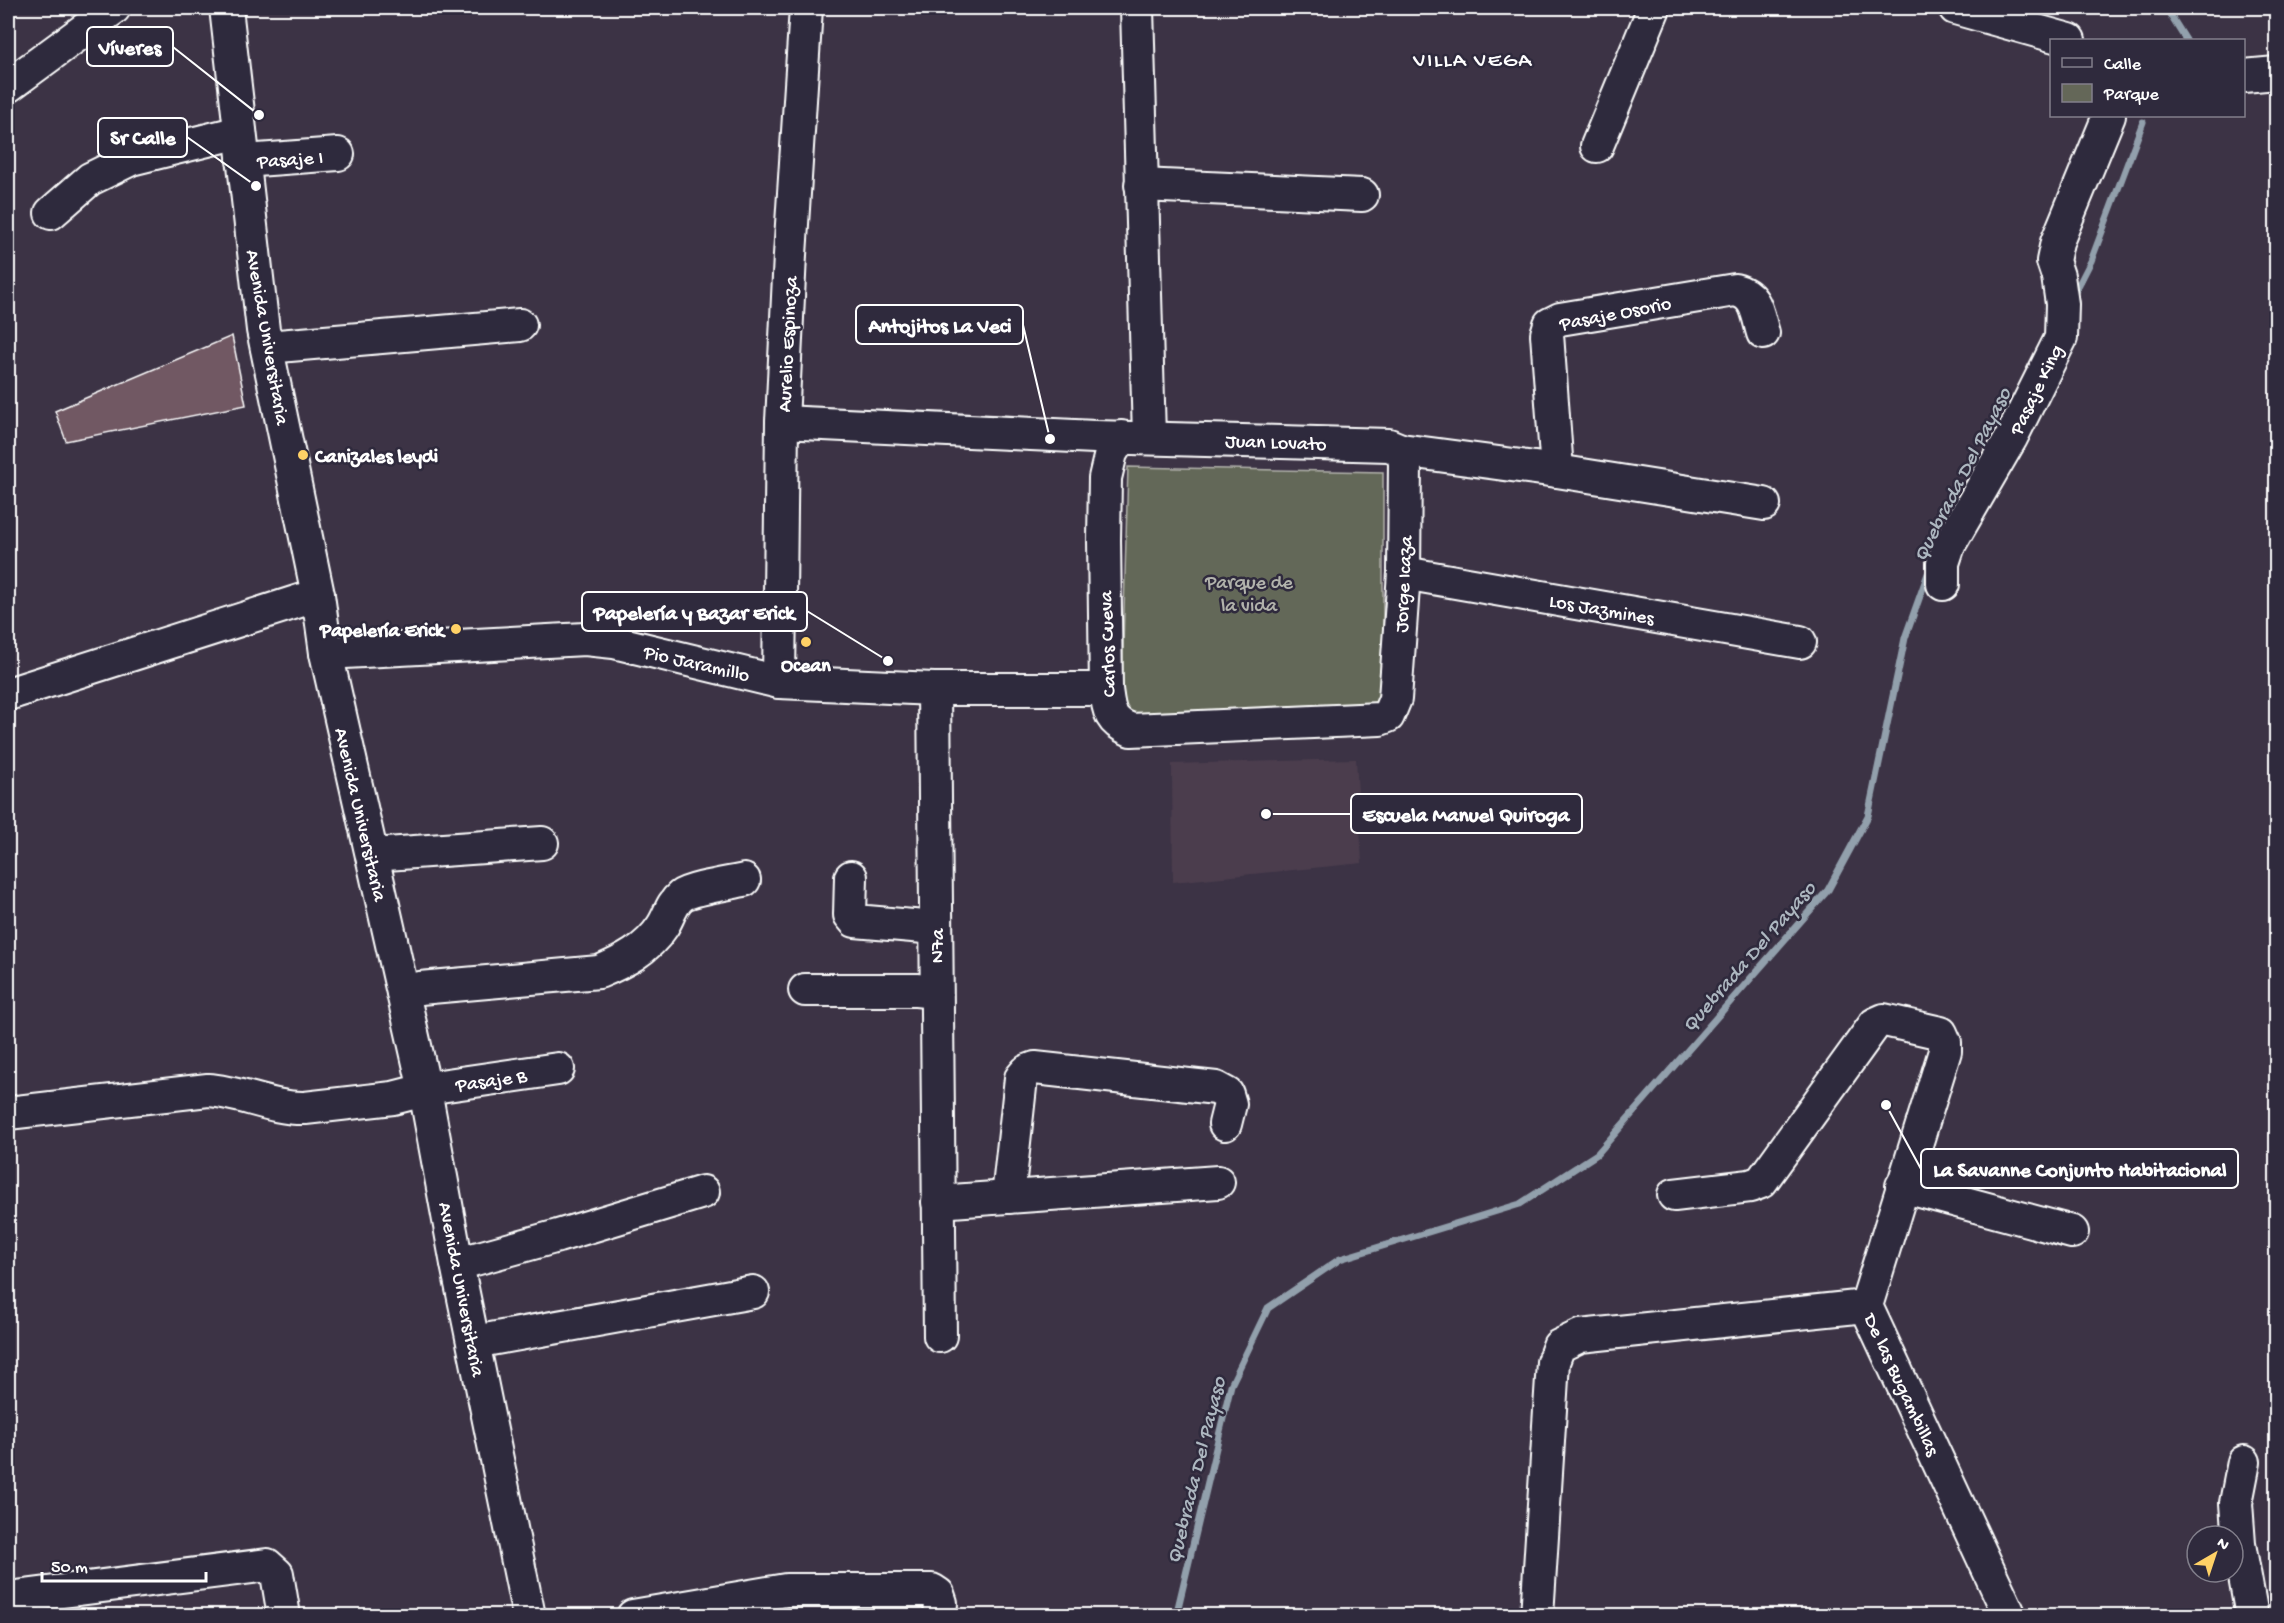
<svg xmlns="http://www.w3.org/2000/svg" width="2284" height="1623" font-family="'Gochi Hand',sans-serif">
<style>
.built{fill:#4c3e4e}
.green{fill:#646758;stroke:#b2b3ac;stroke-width:1.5}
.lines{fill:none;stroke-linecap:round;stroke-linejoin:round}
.stream{stroke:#92a0ac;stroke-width:7}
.building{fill:#715964;stroke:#fff;stroke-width:1.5}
.minor-casing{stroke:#fff;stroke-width:36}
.minor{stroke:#2f2a3d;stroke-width:32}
.poi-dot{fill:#ffd166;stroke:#2f2a3d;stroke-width:2}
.labels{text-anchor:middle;stroke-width:5;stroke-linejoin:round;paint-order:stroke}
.street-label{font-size:20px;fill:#fff;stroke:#2f2a3d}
.poi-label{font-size:20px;font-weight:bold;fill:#fff;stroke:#2f2a3d;text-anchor:start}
.park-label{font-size:20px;fill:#b2b3ac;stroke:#2f2a3d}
.water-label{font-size:21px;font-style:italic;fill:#adb7c0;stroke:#2f2a3d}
.quarter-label{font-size:22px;letter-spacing:1.5px;fill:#fff;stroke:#2f2a3d}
.leader{fill:none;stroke:#fff;stroke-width:2}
.callout-dot{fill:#fff;stroke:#2f2a3d;stroke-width:2}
.callout{fill:#2f2a3d;stroke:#fff;stroke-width:2}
.callout-label{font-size:21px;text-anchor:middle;font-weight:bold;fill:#fff}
</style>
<rect width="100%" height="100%" fill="#3c3345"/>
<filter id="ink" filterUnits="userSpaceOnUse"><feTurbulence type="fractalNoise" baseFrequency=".0167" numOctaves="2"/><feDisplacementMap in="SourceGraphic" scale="12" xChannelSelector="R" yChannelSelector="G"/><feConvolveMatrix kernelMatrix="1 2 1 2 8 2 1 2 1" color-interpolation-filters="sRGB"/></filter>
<g filter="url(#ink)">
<path class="built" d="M1356,759L1362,863L1173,882L1172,764Z"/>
<path class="green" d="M1128,467L1383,472V712L1121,720Z"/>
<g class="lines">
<g class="stream">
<path d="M2166,8L2186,40"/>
<path d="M2072,298L2091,261L2143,122"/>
<path d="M1176,1616L1231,1385L1268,1308L1340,1259L1520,1204L1597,1154L1828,890L1868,816L1905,638L1930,568"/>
</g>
</g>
<path class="building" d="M232,336L246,405L66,441L55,411Z"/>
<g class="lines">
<defs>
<g id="minor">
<path d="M226,8L263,330L318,595L326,653L425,1090L457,1264L529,1616"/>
<path d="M1137,8L1149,437"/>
<path d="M1955,8L2069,40"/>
<path d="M2244,76L2276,73"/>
<path d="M8,86L114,8"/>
<path d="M1597,146L1654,8"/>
<path d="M243,161L338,154"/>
<path d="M1141,185L1362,195"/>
<path d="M51,213L90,179L131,159L240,132"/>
<path d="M267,347L520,325"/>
<path d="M782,422L1095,437L1389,445L1401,450L1557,471L1764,504"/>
<path d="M1121,437L1111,453L1105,478L1104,540L1106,689C1109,711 1109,721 1131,730L1380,719L1388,716L1395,699L1404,573L1405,462L1401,450"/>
<path d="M1557,471L1547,334L1550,324L1560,319L1735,290C1757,295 1757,313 1763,333"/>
<path d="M1404,573L1800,642"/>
<path d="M1943,584V563L1949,545L2011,438L2061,338L2062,304L2058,276L2053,261L2057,242L2109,116"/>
<path d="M326,653L585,639L614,642L779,682L934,689H1106"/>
<path d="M779,682L782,422L790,255L806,8"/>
<path d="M934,689L940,1336"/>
<path d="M8,694L318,595"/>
<path d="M372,855L542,843"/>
<path d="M851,877L850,915L855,921L936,928"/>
<path d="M805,990H916L936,992"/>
<path d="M403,992L420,988L599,972C623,962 647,950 662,927C669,917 671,904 681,896C690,889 731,883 744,880"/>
<path d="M8,1113L208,1090C241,1092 272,1109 305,1108L393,1098L440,1086L558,1069"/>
<path d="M1902,1186L2072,1232"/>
<path d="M1674,1195L1750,1186L1761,1182L1875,1024L1884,1020L1941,1033L1945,1042V1051L1866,1306L2010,1616"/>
<path d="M1008,1197L1021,1078L1027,1071L1035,1068L1216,1088L1227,1094L1230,1104L1225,1124"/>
<path d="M938,1202L1218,1182"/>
<path d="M457,1264L558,1236L703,1192"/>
<path d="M474,1342L753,1292"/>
<path d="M2244,1462L2236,1503L2239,1544L2252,1616"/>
<path d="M8,1598L267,1565L277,1574L284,1616"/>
<path d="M633,1616L786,1590H932L938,1594L941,1603L940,1616"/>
<path d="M1537,1616L1553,1362L1559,1346L1580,1336L1866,1306"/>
</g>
</defs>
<use href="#minor" class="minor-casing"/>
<use href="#minor" class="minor"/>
</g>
</g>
<g class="poi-dot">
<circle cx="303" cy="455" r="6"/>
<circle cx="456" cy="629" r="6"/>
<circle cx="806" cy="642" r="6"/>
</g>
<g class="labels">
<g class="street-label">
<text transform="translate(290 158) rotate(-4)" y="7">Pasaje I</text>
<text transform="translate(1615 312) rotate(-11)" y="7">Pasaje Osorio</text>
<text transform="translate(269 337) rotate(80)" y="7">Avenida Universitaria</text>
<text transform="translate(786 344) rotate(-87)" y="7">Aurelio Espinoza</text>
<text transform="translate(2035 389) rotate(-64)" y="7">Pasaje King</text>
<text transform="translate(1276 441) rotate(2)" y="7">Juan Lovato</text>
<text transform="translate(1402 584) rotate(-87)" y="7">Jorge Icaza</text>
<text transform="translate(1602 608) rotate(10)" y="7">Los Jazmines</text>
<text transform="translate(1106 644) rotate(-92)" y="7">Carlos Cueva</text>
<text transform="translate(697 662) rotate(13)" y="7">Pio Jaramillo</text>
<text transform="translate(362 814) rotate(77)" y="7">Avenida Universitaria</text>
<text transform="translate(936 946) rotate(-90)" y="7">N7a</text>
<text transform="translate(491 1079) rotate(-8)" y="7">Pasaje B</text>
<text transform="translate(463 1289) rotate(79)" y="7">Avenida Universitaria</text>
<text transform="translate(1903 1384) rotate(65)" y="7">De las Bugambillas</text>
</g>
<g class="poi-label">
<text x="315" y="462">Canizales leydi</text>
<text x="444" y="636" text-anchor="end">Papelería Erick</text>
<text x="806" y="671" text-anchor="middle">Ocean</text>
</g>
<g class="park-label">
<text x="1249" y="588">Parque de<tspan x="1249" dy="23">la vida</tspan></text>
</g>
<g class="water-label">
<text transform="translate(1961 474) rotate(-63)" y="7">Quebrada Del Payaso</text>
<text transform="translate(1748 956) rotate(-49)" y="7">Quebrada Del Payaso</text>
<text transform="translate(1195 1470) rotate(-76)" y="7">Quebrada Del Payaso</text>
</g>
<g class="quarter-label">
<text x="1473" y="66">VILLA VEGA</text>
</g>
</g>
<path class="leader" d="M259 115L173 47M256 186L187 137M1050 439L1023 325M888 661L807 611M1266 814L1351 814M1886 1105L1921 1169"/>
<g class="callout-dot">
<circle cx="259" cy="115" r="6"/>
<circle cx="256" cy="186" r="6"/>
<circle cx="1050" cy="439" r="6"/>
<circle cx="888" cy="661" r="6"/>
<circle cx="1266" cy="814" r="6"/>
<circle cx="1886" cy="1105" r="6"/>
</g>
<g class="callout">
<rect x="87" y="27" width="86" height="39" rx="6"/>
<rect x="98" y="118" width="89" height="39" rx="6"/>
<rect x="856" y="305" width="167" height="39" rx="6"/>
<rect x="582" y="592" width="225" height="39" rx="6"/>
<rect x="1351" y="794" width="231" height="39" rx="6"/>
<rect x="1921" y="1149" width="317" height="39" rx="6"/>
</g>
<g class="callout-label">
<text x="130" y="54">Víveres</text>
<text x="143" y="144">Sr Calle</text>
<text x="940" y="332">Antojitos La Veci</text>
<text x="694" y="619">Papelería y Bazar Erick</text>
<text x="1466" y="821">Escuela Manuel Quiroga</text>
<text x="2080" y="1176">La Savanne Conjunto Habitacional</text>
</g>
<rect width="2284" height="1623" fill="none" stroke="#2f2a3d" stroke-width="30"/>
<rect x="15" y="15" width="2254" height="1593" fill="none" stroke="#fff" stroke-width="2" filter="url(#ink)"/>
<rect x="2050" y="39" width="195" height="78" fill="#2f2a3d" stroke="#827f8b" stroke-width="1.5"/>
<rect x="2062" y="58" width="30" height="9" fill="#2f2a3d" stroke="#827f8b" stroke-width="1.5"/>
<text x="2104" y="69" font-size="18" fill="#ffffff">Calle</text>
<rect x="2062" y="84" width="30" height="18" fill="#646758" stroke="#827f8b" stroke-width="1.5"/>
<text x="2104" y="99" font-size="18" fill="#ffffff">Parque</text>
<g transform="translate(2215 1554) rotate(39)"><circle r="28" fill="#2f2a3d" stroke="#827f8b" stroke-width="1.5"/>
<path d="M0-4.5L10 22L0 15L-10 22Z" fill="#ffd166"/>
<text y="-9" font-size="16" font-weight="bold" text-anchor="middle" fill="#ffffff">N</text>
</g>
<path d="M42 1572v9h164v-9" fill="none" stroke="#ffffff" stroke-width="3"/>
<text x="51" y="1572" font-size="18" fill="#ffffff" stroke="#2f2a3d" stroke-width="4.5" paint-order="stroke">50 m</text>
</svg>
